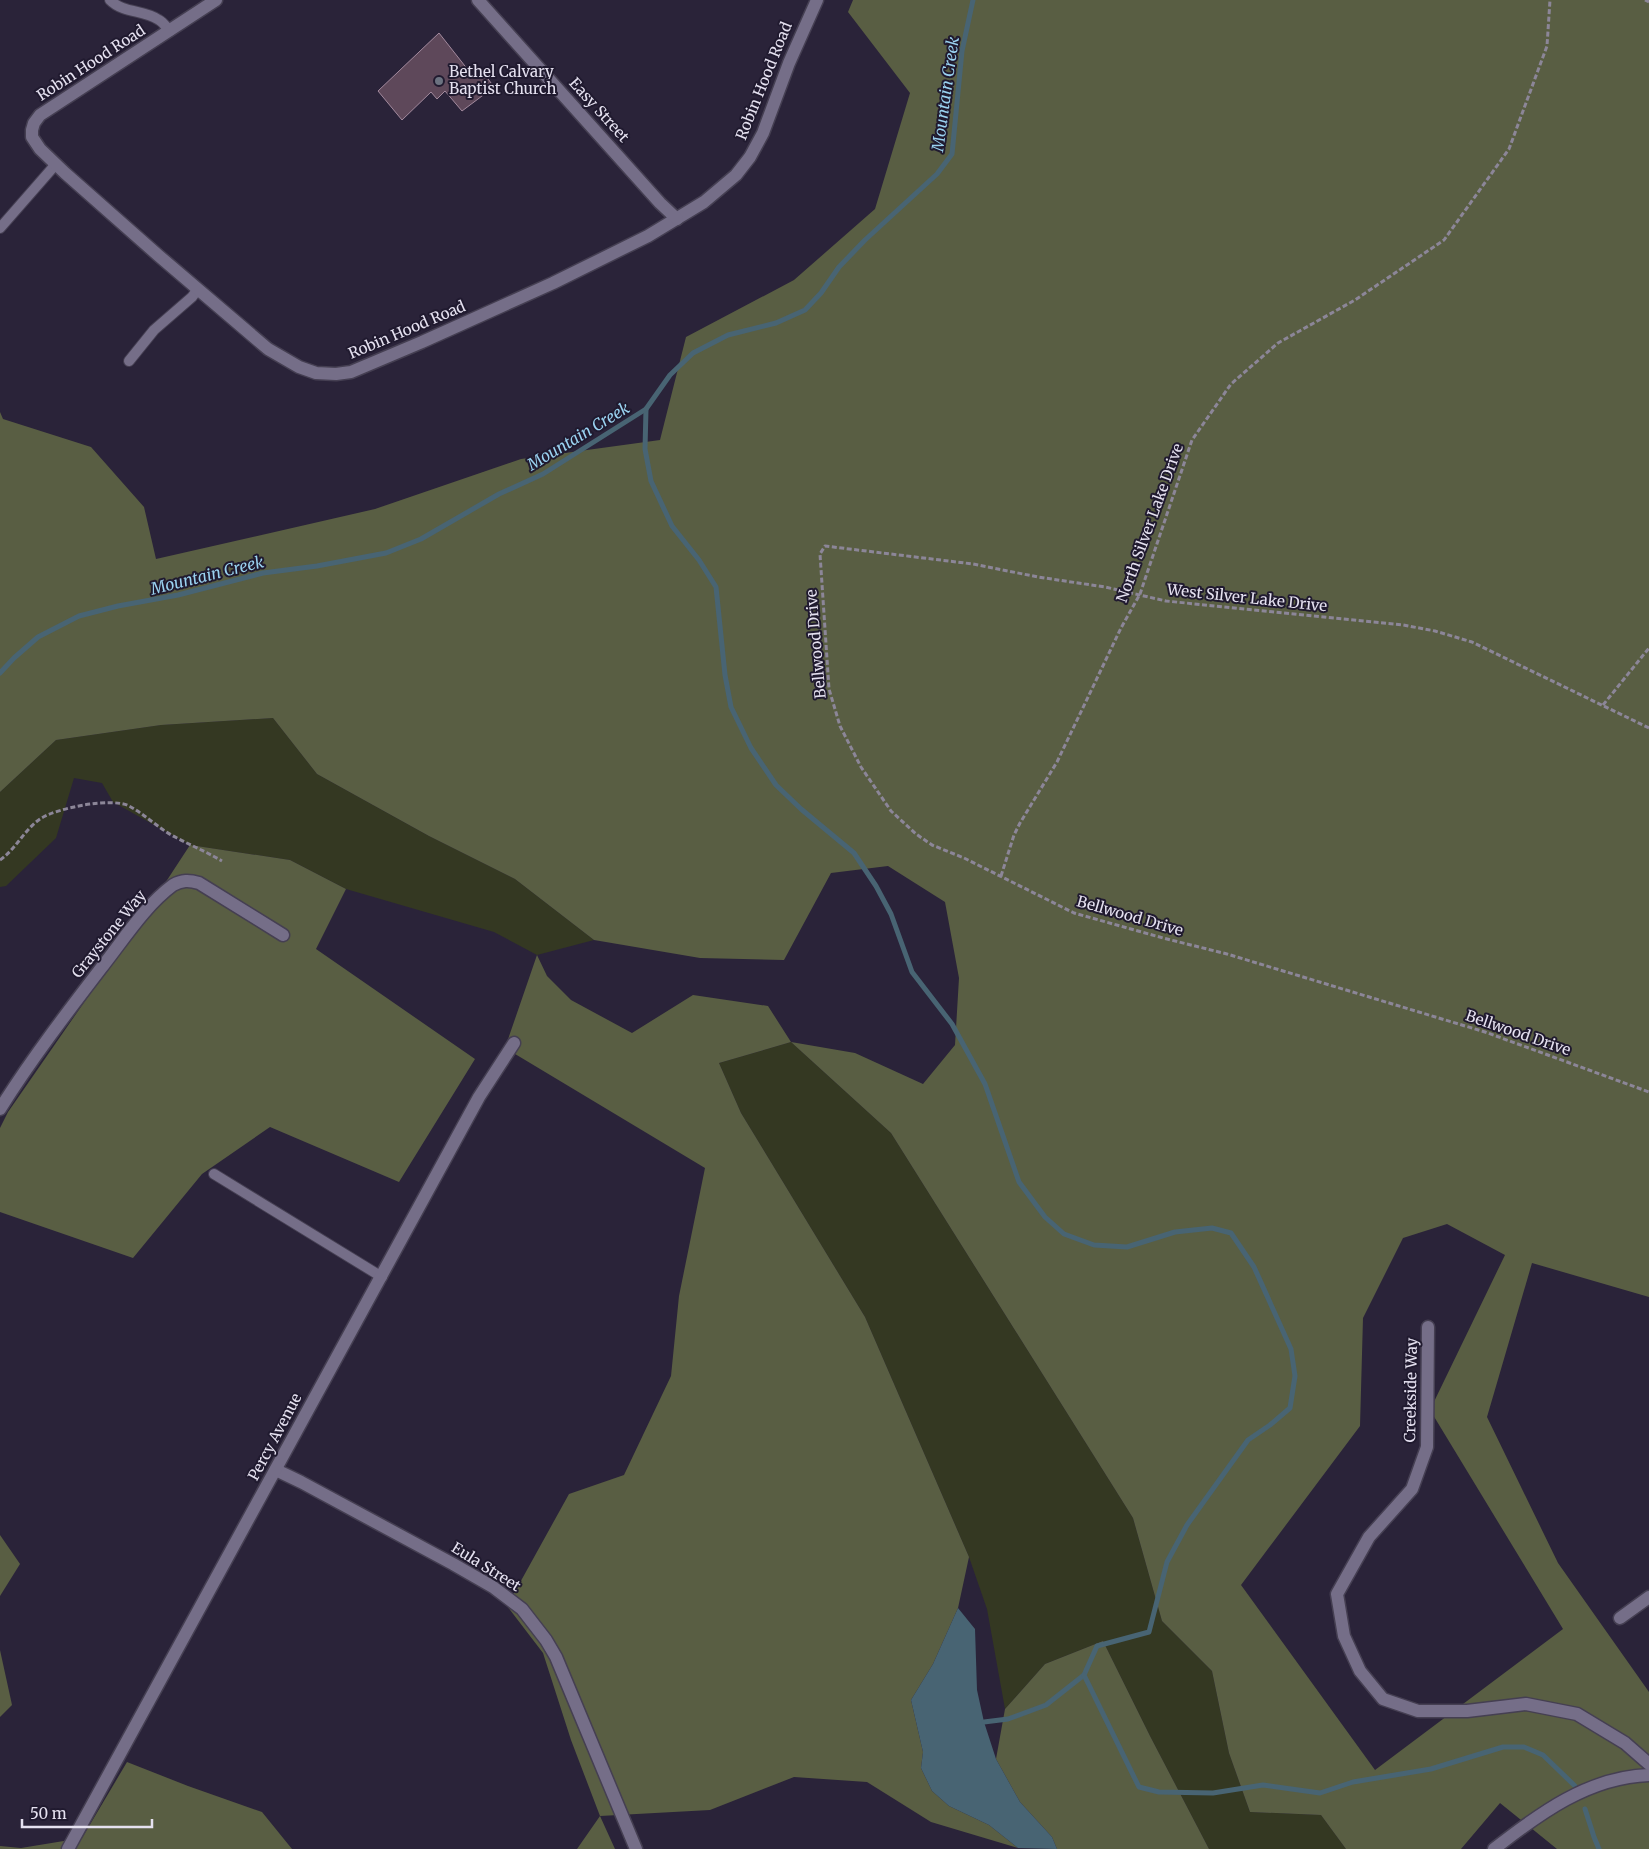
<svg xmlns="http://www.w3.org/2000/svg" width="1649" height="1849" font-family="Merriweather,serif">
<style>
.green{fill:#343822}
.forest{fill:#595e43;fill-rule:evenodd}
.water{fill:#486473}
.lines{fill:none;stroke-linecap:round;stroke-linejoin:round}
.stream{stroke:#486473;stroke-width:5}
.building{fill:#5e485a;stroke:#a38a9e}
.lane-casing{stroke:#453f52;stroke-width:12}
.street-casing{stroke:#453f52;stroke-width:15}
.path{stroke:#8c8698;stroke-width:3;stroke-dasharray:5 2.5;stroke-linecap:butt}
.lane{stroke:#756e88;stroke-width:10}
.street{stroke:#756e88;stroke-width:12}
.worship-dot{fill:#6b7280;stroke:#201a2f;stroke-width:2}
.labels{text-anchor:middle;stroke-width:4;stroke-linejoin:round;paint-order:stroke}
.street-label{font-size:15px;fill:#e5e1f0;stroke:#201a2f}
.poi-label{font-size:15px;fill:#e5e1f0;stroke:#201a2f;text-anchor:start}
.water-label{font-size:16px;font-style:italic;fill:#9ad2f0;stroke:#201a2f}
</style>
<rect width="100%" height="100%" fill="#2a2339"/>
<g class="green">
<path d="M273,718L317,774L429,836L515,879L594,940L537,955L494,932L346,889L290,860L190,845L113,802L102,783L74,778L56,838L6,886L0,887V792L56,740L161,725Z"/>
<path d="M791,1042L891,1133L1133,1518L1162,1621L1212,1671L1229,1753L1250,1812L1321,1815L1346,1849H1209L1150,1736L1103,1641L1045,1664L1005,1709L987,1609L969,1557L865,1317L741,1113L719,1063Z"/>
</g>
<g class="forest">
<path d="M853,0H1649V1297L1532,1263L1487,1417L1558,1563L1649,1692V1849H1557L1500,1803L1461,1849H1346L1321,1815L1250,1812L1229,1753L1212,1671L1162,1621L1133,1518L891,1133L791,1042L719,1063L741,1113L865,1317L969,1557L958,1608L933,1664L911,1700L923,1752L921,1768L932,1791L949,1806L989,1825L1018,1848L931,1822L867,1782L794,1777L710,1810L600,1816L615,1849H577L600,1816L571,1740L543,1653L507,1606L569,1494L624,1475L671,1376L679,1296L705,1168L505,1048L537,955L547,976L571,1000L632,1033L693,995L768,1006L791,1042L855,1053L923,1084L955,1045L959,978L945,902L888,866L831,873L784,960L700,958L594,940L515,879L429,836L317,774L273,718L161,725L56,740L0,792V412L3,419L91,447L144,507L156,559L375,509L521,459L660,440L686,337L794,280L875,209L910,93L848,12ZM1447,1224L1505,1255L1430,1410L1563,1629L1375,1770L1241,1585L1360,1426L1363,1318L1403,1238Z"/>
<path d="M190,845L290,860L346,889L316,949L475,1059L399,1182L270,1127L202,1174L133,1258L0,1212V1128L8,1112L137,926Z"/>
<path d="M0,1535L20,1564L0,1596Z"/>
<path d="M1103,1641L1150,1736L1209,1849H1057L1052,1837L1020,1802L996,1759L1005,1709L1045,1664Z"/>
<path d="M0,1650L12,1705L0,1717Z"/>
<path d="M127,1762L188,1786L262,1812L292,1849H0V1846L21,1848L82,1838Z"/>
</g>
<path class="water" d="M958,1608L975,1629L977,1690L984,1722L996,1759L1020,1802L1052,1837L1057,1849L1018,1848L989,1825L949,1806L932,1791L921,1768L923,1752L911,1700L933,1664Z"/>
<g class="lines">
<g class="stream">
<path d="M646,409L645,449L651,481L672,526L699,560L716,587L725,675L731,707L751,748L776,785L801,809L854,853L876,886L891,914L912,972L952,1024L985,1084L1019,1182L1045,1217L1064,1234L1094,1245L1127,1247L1175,1232L1212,1228L1231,1233L1254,1267L1291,1349L1295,1376L1290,1408L1270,1425L1248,1440L1187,1525L1167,1562L1149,1632L1097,1646L1084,1675L1046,1705L1008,1719L984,1722"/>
<path d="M0,673L14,658L38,637L79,616L118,606L178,595L263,573L317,566L386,553L421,539L499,494L543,474L646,409L670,375L693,353L728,335L776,323L805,310L821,293L839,267L865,240L937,174L952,154L962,51L973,0"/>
<path d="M1084,1675L1139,1787L1159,1792L1213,1793L1263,1785L1320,1793L1353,1782L1431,1769L1503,1747H1524L1543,1755L1575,1786"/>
<path d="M1585,1809L1594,1837L1599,1849"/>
</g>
</g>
<path class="building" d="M439,33L472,75L480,68L494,87L462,111L445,91L437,99L431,92L402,120L378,91Z"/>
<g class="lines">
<defs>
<g id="lane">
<path d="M110,0C124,14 143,9 159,20C163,22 167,28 170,31"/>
<path d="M0,228L56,164"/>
<path d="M129,361L154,330L192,297L198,289"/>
<path d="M214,1174L382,1277"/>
</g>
<g id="street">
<path d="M216,0L40,115L34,123L32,130V137L40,149L65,173L159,256L268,349L299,367L316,373L336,374L351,372L422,342L553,283L648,236L704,202L736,175L750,157L763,133L789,63L817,0"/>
<path d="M478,0L660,203L677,219"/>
<path d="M0,1109C32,1058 69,1010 105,963C126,936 146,905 173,885C182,880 189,880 199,883L283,935"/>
<path d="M1428,1327L1427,1447L1412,1489L1369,1537L1337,1594L1344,1636L1360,1671L1383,1699L1418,1711H1467L1526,1704L1577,1714L1625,1743L1649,1764"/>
<path d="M276,1470L301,1482L453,1564L493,1587L522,1609L546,1640L556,1657L636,1849"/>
<path d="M1620,1618L1649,1597"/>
<path d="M68,1849L479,1097L514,1043"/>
<path d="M1494,1849C1540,1813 1589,1777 1649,1775"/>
</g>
</defs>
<use href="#lane" class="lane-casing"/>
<use href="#street" class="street-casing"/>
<g class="path">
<path d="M1645,0L1649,2"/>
<path d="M1603,705L1649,648"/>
<path d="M1649,728L1472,642L1435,631L1403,625L1166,601L1105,587L1038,577L973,564L825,546L820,554L829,689L840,726L861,767L891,811L916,834L932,845L964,858L1074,913L1163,938L1227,954L1485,1032L1649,1092"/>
<path d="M0,860C16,849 24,830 40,819C56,808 112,797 129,806C146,815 160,830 177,838C192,846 207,852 222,861"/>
<path d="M1001,876L1014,835L1020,823L1057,762L1121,628L1140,594L1192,440L1231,384L1278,343L1355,300L1444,240L1509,149L1547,46L1550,0"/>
</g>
<use href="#lane" class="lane"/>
<use href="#street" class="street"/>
</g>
<circle class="worship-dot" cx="439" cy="81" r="5"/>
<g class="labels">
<g class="street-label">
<text transform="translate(91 63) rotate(-33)" y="5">Robin Hood Road</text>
<text transform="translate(764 81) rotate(-68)" y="5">Robin Hood Road</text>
<text transform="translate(599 110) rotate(48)" y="5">Easy Street</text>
<text transform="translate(407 330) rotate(-23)" y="5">Robin Hood Road</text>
<text transform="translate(1150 523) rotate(-70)" y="5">North Silver Lake Drive</text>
<text transform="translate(1247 598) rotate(6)" y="5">West Silver Lake Drive</text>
<text transform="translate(816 644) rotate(-95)" y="5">Bellwood Drive</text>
<text transform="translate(1130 916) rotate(16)" y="5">Bellwood Drive</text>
<text transform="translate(109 934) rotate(-51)" y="5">Graystone Way</text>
<text transform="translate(1518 1033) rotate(19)" y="5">Bellwood Drive</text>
<text transform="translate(1411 1390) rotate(-89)" y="5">Creekside Way</text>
<text transform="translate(275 1437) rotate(-62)" y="5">Percy Avenue</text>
<text transform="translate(486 1567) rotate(32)" y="5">Eula Street</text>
</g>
<g class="poi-label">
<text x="449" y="77">Bethel Calvary<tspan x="449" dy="17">Baptist Church</tspan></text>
</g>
<g class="water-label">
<text transform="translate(945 94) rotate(-82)" y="6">Mountain Creek</text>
<text transform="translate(578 436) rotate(-31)" y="6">Mountain Creek</text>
<text transform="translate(207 575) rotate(-14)" y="6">Mountain Creek</text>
</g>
</g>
<path d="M22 1819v8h130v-8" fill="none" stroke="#e5e1f0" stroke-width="2.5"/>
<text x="30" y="1819" font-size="15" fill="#e5e1f0" stroke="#201a2f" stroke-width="4" paint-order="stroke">50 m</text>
</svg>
